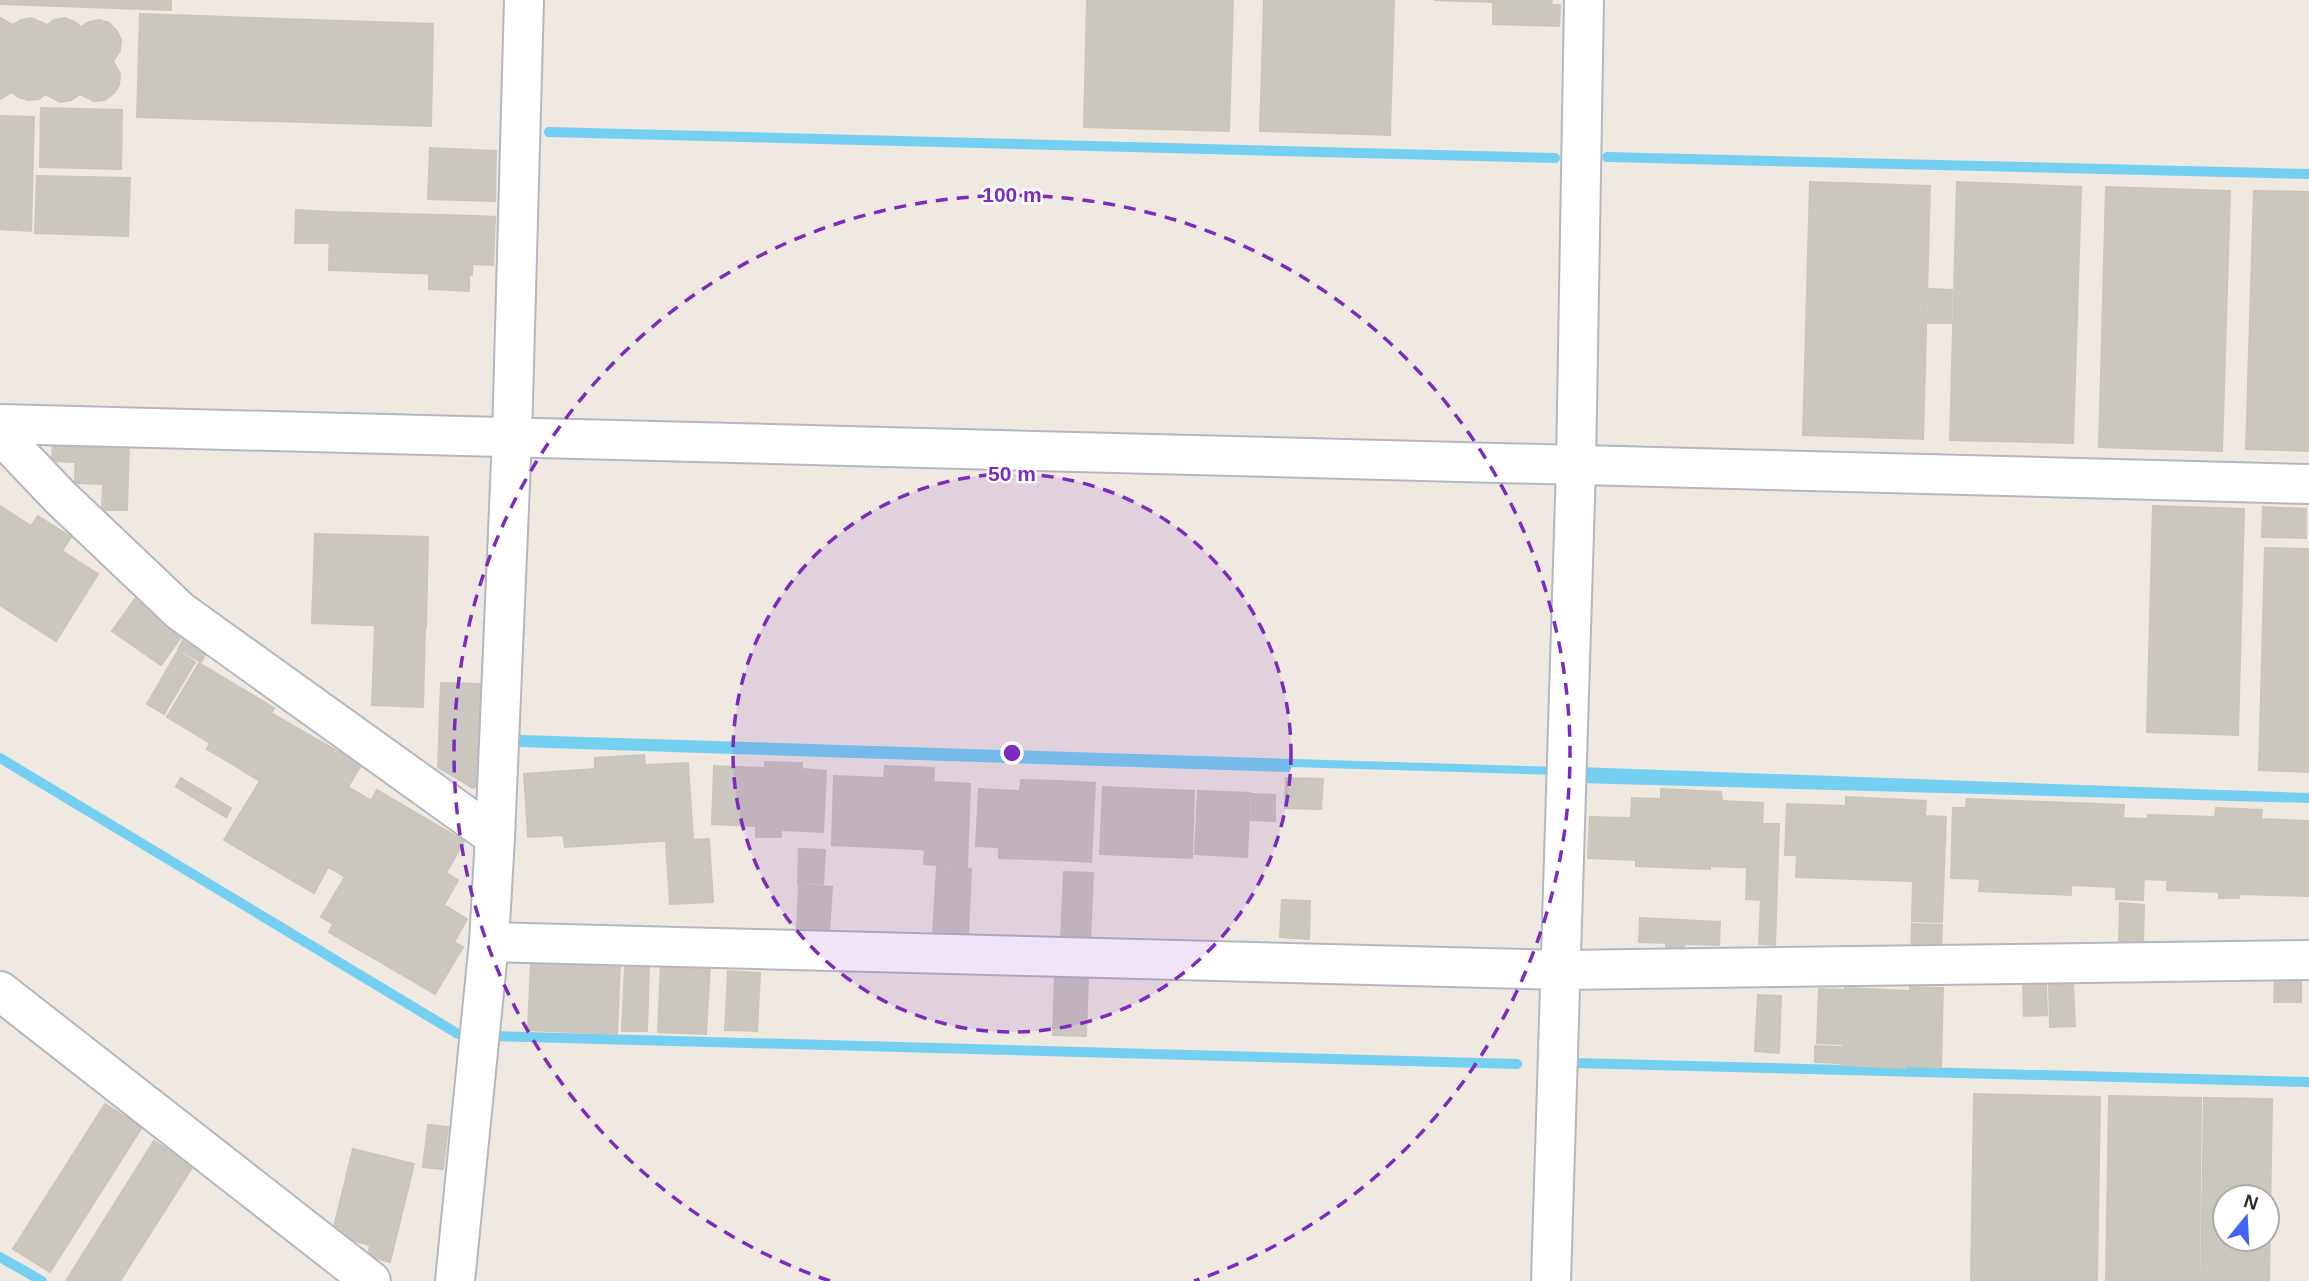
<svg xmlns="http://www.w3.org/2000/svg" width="2309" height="1281" font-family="Arial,sans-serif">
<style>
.water{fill:#75cff0}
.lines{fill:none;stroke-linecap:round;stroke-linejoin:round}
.stream{stroke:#75cff0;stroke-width:10}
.building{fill:#cbc7bf;stroke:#cbc5ba;stroke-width:2;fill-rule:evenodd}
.minor-casing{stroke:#b4b7c1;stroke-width:42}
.minor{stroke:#fff;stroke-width:38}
.ring{fill:none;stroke:#7b2cbf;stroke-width:3.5;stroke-dasharray:12 9}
.centre{fill:#7b2cbf;stroke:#fff;stroke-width:3.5}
.ring-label{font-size:21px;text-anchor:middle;font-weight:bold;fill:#7b2cbf;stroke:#fff;stroke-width:5;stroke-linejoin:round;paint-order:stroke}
</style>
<rect width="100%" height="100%" fill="#efe9e1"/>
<g class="water">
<path d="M520,735L1556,767V775L1292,767L1289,772L519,747Z"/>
<path d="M1578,767L2309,793V803L1578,783Z"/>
</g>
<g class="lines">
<g class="stream">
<path d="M549,132L1555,158"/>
<path d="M1607,157L2309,174"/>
<path d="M0,758L458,1034"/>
<path d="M494,1036L1517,1064"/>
<path d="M1574,1063L2309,1082"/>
<path d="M0,1257L42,1281"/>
</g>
</g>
<g class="building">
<path d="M0,0H171V10L0,4Z"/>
<path d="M1087,0H1233L1229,131L1084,127Z"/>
<path d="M1264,0H1394L1390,135L1260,131Z"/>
<path d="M1434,0H1552L1551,4Z"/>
<path d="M1493,4L1560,5L1559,26L1493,24Z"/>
<path d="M140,14L433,24L431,126L137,117Z"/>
<path d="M0,18L13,25L21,20L31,18L47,25L54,20L65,18L75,22L81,27L89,22L99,20L109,23L117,31L121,40L120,51L113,61L120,74L119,85L114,93L105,100L94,101L80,94L71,100L60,102L45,94L39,99L28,100L18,97L12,92L0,99Z"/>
<path d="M41,108L122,110L121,169L40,167Z"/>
<path d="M1,116L34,117L31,231L0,229Z"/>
<path d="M430,148L496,151L495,201L428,199Z"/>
<path d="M37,176L130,178L128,236L35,233Z"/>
<path d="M1810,182L1930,186L1923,439L1803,435Z"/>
<path d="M1957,182L2081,187L2073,443L1950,440Z"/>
<path d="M2106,187L2230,191L2222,451L2099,447Z"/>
<path d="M2254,191L2309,192V451L2246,449Z"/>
<path d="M296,210L328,212V243H295Z"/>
<path d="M330,212L474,216L472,275L329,270Z"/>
<path d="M474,216L495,217L493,265L473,264Z"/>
<path d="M429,274L469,275V291L429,289Z"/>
<path d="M1929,289L1952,290L1951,323H1928Z"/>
<path d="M53,439L75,440L74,462L52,461Z"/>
<path d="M76,440L129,441L127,510H102L103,484L75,483Z"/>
<path d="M0,506L31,526L38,516L71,537L62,551L98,574L56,641L0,605Z"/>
<path d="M2153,506L2244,509L2238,735L2147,732Z"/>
<path d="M2263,507L2306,509V538L2262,537Z"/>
<path d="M315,534L428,537L426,627L312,623Z"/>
<path d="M2265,548L2309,549V772L2259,770Z"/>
<path d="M135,599L184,633L161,665L112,631Z"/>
<path d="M375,626L425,628L423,707L372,705Z"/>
<path d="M187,634L210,647L201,662L178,649Z"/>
<path d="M178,651L195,662L164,714L147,704Z"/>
<path d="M199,663L274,708L239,768L207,749L210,743L167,717Z"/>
<path d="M441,683L482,684L479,784L473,788L438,767Z"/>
<path d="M273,714L361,765L348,787L379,805L339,873L328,867L314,893L224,840L260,781L240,769Z"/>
<path d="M644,755L645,765L688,763L693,839L565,847L563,835L528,837L524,774L595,769V758Z"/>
<path d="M765,762L802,763V769L826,771L823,832L781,830V837H756V826L712,824L714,766L765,768Z"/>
<path d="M885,766L934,768L933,800H920L918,849L832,845L834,776L884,778Z"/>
<path d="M181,778L231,808L226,817L176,787Z"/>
<path d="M1286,778L1323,779L1321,809L1285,808Z"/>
<path d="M1021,780L1060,781L1057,860L999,858V847L976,846L979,789L1020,791Z"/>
<path d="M1061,781L1095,783L1091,862L1058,860Z"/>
<path d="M935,782L970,784L967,867L924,864L925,850L919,849L921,800L935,801Z"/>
<path d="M1103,787L1194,791L1192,858L1100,854Z"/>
<path d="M1661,789L1721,792L1722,801L1763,803L1761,868L1710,866V869L1636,866V860L1588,858L1590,817L1631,818L1632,798L1661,799Z"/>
<path d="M377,790L464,841L446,873L458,880L444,905L467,919L454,942L463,947L435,994L329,932L333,924L321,917L345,877L340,874L381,804L372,799Z"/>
<path d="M1198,791L1250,793L1247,857L1195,854Z"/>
<path d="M1252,794L1275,795V821L1251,820Z"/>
<path d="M1846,797L1926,801L1925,816L1946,817L1942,922L1912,921L1913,881L1796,877L1797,855H1785L1787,804L1846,806Z"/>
<path d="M1967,799L2124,805L2123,818L2146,819L2143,900L2116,899V887L2071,885V895L1979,891L1980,879L1951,878L1953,808H1966Z"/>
<path d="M2216,808L2262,810L2261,819L2309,821V896L2239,894V898H2219V892L2167,890V880L2145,879L2148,815L2215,817Z"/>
<path d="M1763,824H1779L1775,945L1759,944L1761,900L1746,899L1747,869H1761Z"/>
<path d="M709,839L713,902L670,904L666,842Z"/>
<path d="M799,849L825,850L823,884L798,883Z"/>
<path d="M937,867L971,869L968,936L933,935Z"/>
<path d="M1064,872L1093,873L1090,941L1061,940Z"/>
<path d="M799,885L832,887L829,933L797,932Z"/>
<path d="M1282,900L1310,901L1309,939L1280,937Z"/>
<path d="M2120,903L2144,905L2143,945L2119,944Z"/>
<path d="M1640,918L1720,922L1719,945L1684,944V949L1666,948V943L1639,942Z"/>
<path d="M1912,924L1942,925L1941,952L1911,951Z"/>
<path d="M531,961L620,965L617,1034L528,1030Z"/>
<path d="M661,962L710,964L706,1034L658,1032Z"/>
<path d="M625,967L649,968L647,1031H622Z"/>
<path d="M728,971L760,973L757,1031L725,1030Z"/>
<path d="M2275,973H2301V1002H2274Z"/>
<path d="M1055,976L1088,978L1086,1036L1053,1035Z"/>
<path d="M2073,982L2075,1026L2050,1027L2049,983Z"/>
<path d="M2023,984H2046L2047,1015L2024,1016Z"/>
<path d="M1910,987L1943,988L1941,1067L1907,1066Z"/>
<path d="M1845,988L1909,991L1906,1068L1842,1065Z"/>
<path d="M1819,989L1843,990L1841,1044L1817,1043Z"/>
<path d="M1758,995L1781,996L1779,1053L1755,1051Z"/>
<path d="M1815,1046L1841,1047L1840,1063L1815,1062Z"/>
<path d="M1974,1094L2100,1097L2097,1281H1971Z"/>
<path d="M2109,1096L2201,1098L2199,1281H2106Z"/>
<path d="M2204,1098L2272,1099L2269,1281H2201ZM2225,1197H2267V1239H2225Z"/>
<path d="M105,1104L142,1127L50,1272L13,1249Z"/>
<path d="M428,1125L448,1127L443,1169L423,1167Z"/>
<path d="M154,1141L193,1166L120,1281H66Z"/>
<path d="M353,1149L414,1164L390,1262L368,1256L370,1245L332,1235Z"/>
</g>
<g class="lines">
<defs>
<g id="minor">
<path d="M0,424L2309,484"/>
<path d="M0,434L60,497L180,611L495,837"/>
<path d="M489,942L1561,970L2309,960"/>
<path d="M0,991L371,1281"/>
<path d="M455,1281L489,942L495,837L512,437L524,0"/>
<path d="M1551,1281L1576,466L1584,0"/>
</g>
</defs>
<use href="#minor" class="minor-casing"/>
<use href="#minor" class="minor"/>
</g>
<circle cx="1012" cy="753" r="279" fill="#7b2cbf" fill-opacity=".12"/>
<g class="ring">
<circle cx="1012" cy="753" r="279"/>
<path d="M830 1281A558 558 0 1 1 1194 1281"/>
</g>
<circle cx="1012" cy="753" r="10" class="centre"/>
<g class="ring-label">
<text x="1012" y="202">100 m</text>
<text x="1012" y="481">50 m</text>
</g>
<g transform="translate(2246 1218) rotate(18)"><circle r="33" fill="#ffffff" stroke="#ababab" stroke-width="2"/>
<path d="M0-5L12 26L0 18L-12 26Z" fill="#4264fb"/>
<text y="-10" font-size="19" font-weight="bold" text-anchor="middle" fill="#2e2e2e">N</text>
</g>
</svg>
